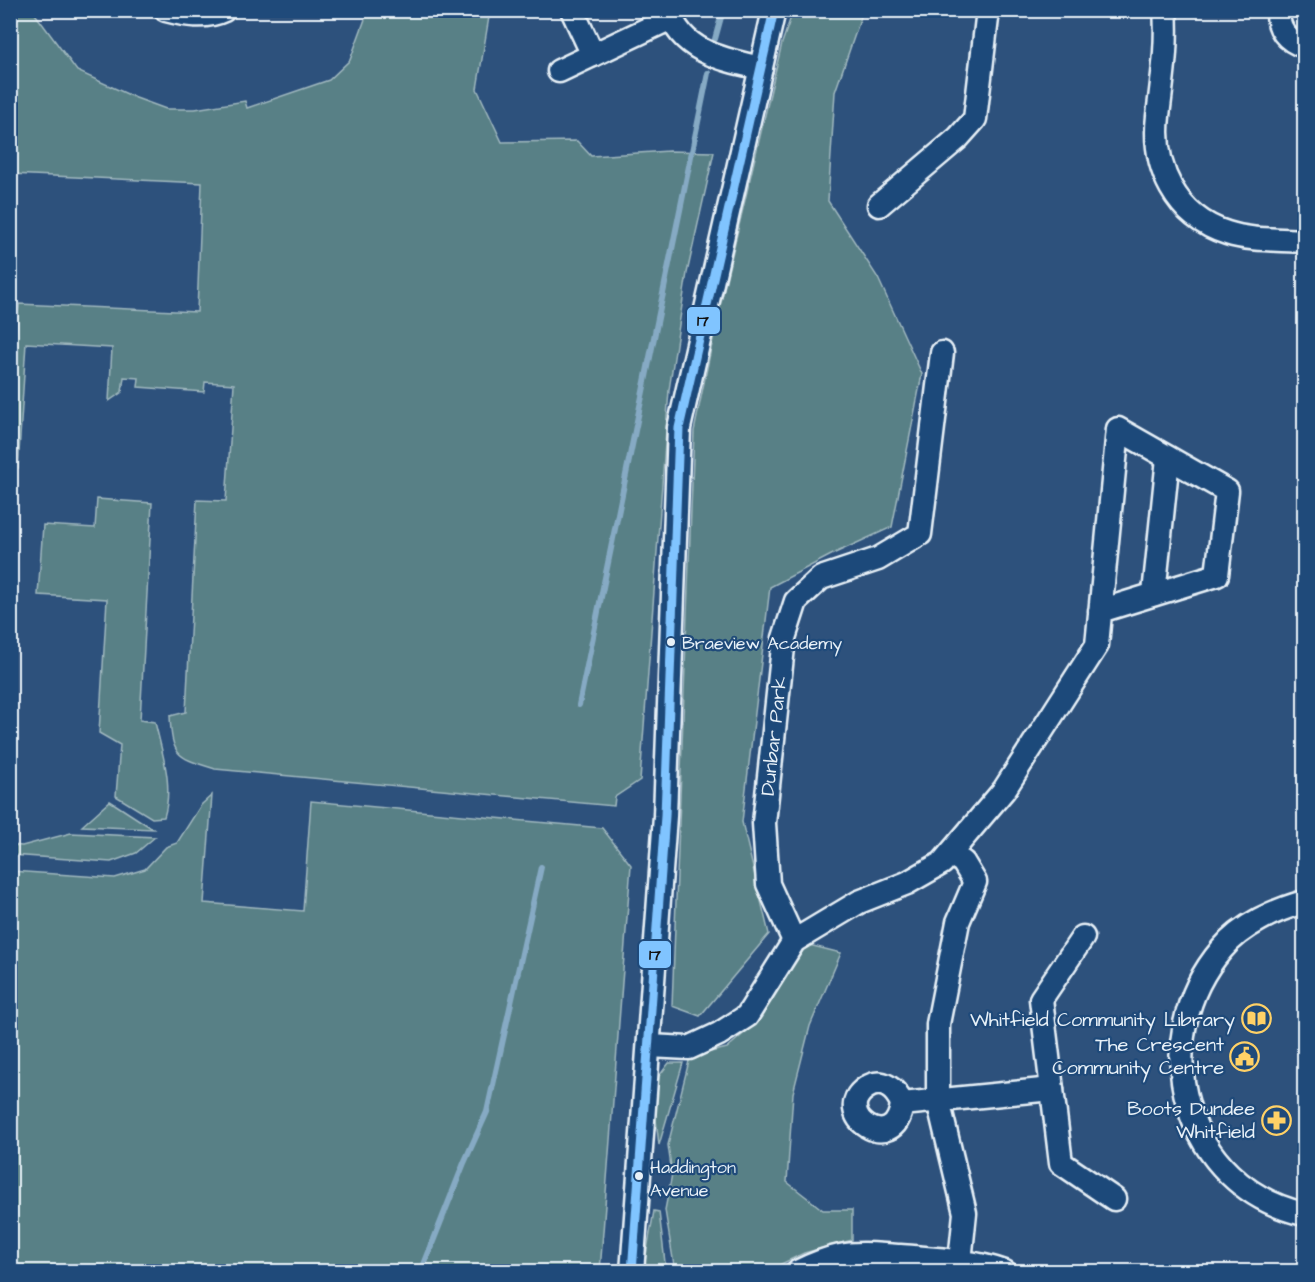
<svg xmlns="http://www.w3.org/2000/svg" width="1315" height="1282" font-family="'Architects Daughter',sans-serif">
<style>
.green{fill:#598086;stroke:#a0b8bf;stroke-width:1.5}
.lines{fill:none;stroke-linecap:round;stroke-linejoin:round}
.stream{stroke:#86aac4;stroke-width:6}
.minor-casing{stroke:#e8f1f8;stroke-width:27}
.minor{stroke:#1f4a7a;stroke-width:22}
.bus-1-casing{stroke:#1f4a7a;stroke-width:14}
.bus-1{stroke:#80c4ff;stroke-width:9}
.bus-dot{fill:#e8f1f8;stroke:#1f4a7a;stroke-width:2}
.labels{text-anchor:middle;stroke-width:4.5;stroke-linejoin:round;paint-order:stroke}
.bus-label{font-size:18px;fill:#e8f1f8;stroke:#1f4a7a;text-anchor:start}
.street-label{font-size:20px;fill:#e8f1f8;stroke:#1f4a7a}
.poi-label{font-size:20px;fill:#e8f1f8;stroke:#1f4a7a;text-anchor:end}
.line-badge{stroke:#1f4a7a;stroke-width:2}
.pale-badge-label{font-size:16px;text-anchor:middle;font-weight:bold;fill:#111}
</style>
<rect width="100%" height="100%" fill="#2d517c"/>
<filter id="ink" filterUnits="userSpaceOnUse"><feTurbulence type="fractalNoise" baseFrequency=".0167" numOctaves="2"/><feDisplacementMap in="SourceGraphic" scale="12" xChannelSelector="R" yChannelSelector="G"/><feConvolveMatrix kernelMatrix="1 2 1 2 8 2 1 2 1" color-interpolation-filters="sRGB"/></filter>
<g filter="url(#ink)">
<g class="green">
<path d="M11,10L33,11L77,71L136,98L166,109H195L245,101L247,108L329,80L350,60L368,11H490L477,89L502,142L577,141L591,156L669,151L714,152L687,273L669,390L640,780L615,797L614,806L215,769C178,757 172,758 170,716L186,712L197,500L226,501L234,384L205,382L204,392L138,387L139,378L124,377L122,392L109,401L112,348L26,343L18,468H11L10,335H16L19,304L197,312L202,183L11,174Z"/>
<path d="M793,11H863L835,92L828,201L878,278L922,374L892,527L835,553L770,587L742,822L769,934L700,1016L672,1006L694,431L719,310L782,43Z"/>
<path d="M97,499L152,503L140,720L155,722C162,753 174,785 164,817L152,818L116,796L120,745L99,733L107,599L38,595L43,525L95,528Z"/>
<path d="M212,795L204,903L303,911L311,801L602,828L631,865L600,1271H11V871L115,878L145,869L166,847L177,843L201,805Z"/>
<path d="M110,801L153,829L82,826Z"/>
<path d="M71,833L155,837L136,853L111,862L11,855V845L22,846Z"/>
<path d="M801,943L841,953L810,1026L793,1093L787,1182L823,1210H852V1240L804,1253L767,1271H675L665,1210L672,1174L668,1145L690,1057L727,1048L757,1022Z"/>
<path d="M669,1063H683L659,1145L655,1111L659,1076Z"/>
<path d="M654,1211L659,1212L666,1271L643,1272Z"/>
</g>
<g class="lines">
<g class="stream">
<path d="M715,39L723,10"/>
<path d="M579,705L708,73"/>
<path d="M421,1272L464,1163L487,1112L541,867"/>
</g>
<defs>
<g id="minor">
<path d="M166,10C185,15 205,19 224,10"/>
<path d="M572,10L593,55"/>
<path d="M669,10C680,52 725,60 761,68"/>
<path d="M1165,10C1168,46 1162,81 1158,116C1152,167 1176,217 1227,233C1251,241 1279,239 1304,241"/>
<path d="M1278,10C1277,29 1287,41 1304,46"/>
<path d="M559,71L671,18"/>
<path d="M879,205L958,138L975,119L988,10"/>
<path d="M1154,594L1168,458"/>
<path d="M950,854L963,862L975,882L958,922L938,1024V1100L965,1213L960,1261"/>
<path d="M1304,902C1275,910 1242,925 1222,949C1143,1041 1184,1187 1304,1214"/>
<path d="M1083,937L1041,999L1061,1163L1114,1199"/>
<path d="M794,941L768,884L764,823L784,638L796,601L821,578L878,559L920,534L942,353"/>
<path d="M649,1046L689,1048L719,1034L747,1016L794,941L859,902L907,883L942,863L1004,790L1097,645L1118,429L1227,491L1217,575L1100,611"/>
<path d="M902,1104C895,1160 829,1113 866,1088C882,1077 896,1089 902,1104L1052,1089"/>
<path d="M632,1272L665,816L679,428L774,10"/>
<path d="M797,1272C811,1265 825,1259 840,1256C859,1252 881,1255 900,1256C936,1259 971,1260 1005,1272"/>
</g>
</defs>
<use href="#minor" class="minor-casing"/>
<use href="#minor" class="minor"/>
<defs>
<path id="bus-1" d="M632,1272L665,816L679,428L774,10"/>
</defs>
<use href="#bus-1" class="bus-1-casing"/>
<use href="#bus-1" class="bus-1"/>
</g>
</g>
<defs>
<symbol id="library-ring" viewBox="-11 -11 22 22"><circle r="9.5" fill="#1f4a7a" stroke="#ffd166" stroke-width="1.5"/><path d="M-6-4Q-3-5.5-.7-3.5V5Q-3 3-6 4ZM6-4Q3-5.5 .7-3.5V5Q3 3 6 4Z" fill="#ffd166"/></symbol>
<symbol id="civic-ring" viewBox="-11 -11 22 22"><circle r="9.5" fill="#1f4a7a" stroke="#ffd166" stroke-width="1.5"/><path d="M-.6-6.5H3V-4.5H.6V-3L4-1V1h2V6H-6V1h2V-1L-.6-3ZM-1.2 2.5V6h2.4V2.5Z" fill="#ffd166"/></symbol>
<symbol id="pharmacy-ring" viewBox="-11 -11 22 22"><circle r="9.5" fill="#1f4a7a" stroke="#ffd166" stroke-width="1.5"/><path d="M-2-6h4v4h4v4h-4v4h-4v-4h-4v-4h4Z" fill="#ffd166"/></symbol>
</defs>
<g fill-rule="evenodd">
<use href="#library-ring" x="1240" y="1002" width="33" height="33"/>
<use href="#civic-ring" x="1228" y="1040" width="33" height="33"/>
<use href="#pharmacy-ring" x="1260" y="1104" width="33" height="33"/>
</g>
<g class="bus-dot">
<circle cx="671" cy="642" r="5"/>
<circle cx="639" cy="1176" r="5"/>
</g>
<g class="labels">
<g class="bus-label">
<text x="682" y="649">Braeview Academy</text>
<text x="650" y="1173">Haddington<tspan x="650" dy="23">Avenue</tspan></text>
</g>
<g class="street-label">
<text transform="translate(773 736) rotate(-84)" y="7">Dunbar Park</text>
</g>
<g class="poi-label">
<text x="1235" y="1026">Whitfield Community Library</text>
<text x="1224" y="1051">The Crescent<tspan x="1224" dy="23">Community Centre</tspan></text>
<text x="1255" y="1115">Boots Dundee<tspan x="1255" dy="23">Whitfield</tspan></text>
</g>
</g>
<g class="line-badge">
<rect x="686" y="306" width="35" height="29" rx="6" fill="#80c4ff"/>
<rect x="638" y="940" width="34" height="29" rx="6" fill="#80c4ff"/>
</g>
<g class="pale-badge-label">
<text x="703" y="326">17</text>
<text x="655" y="960">17</text>
</g>
<rect width="1315" height="1282" fill="none" stroke="#1f4a7a" stroke-width="36"/>
<rect x="18" y="18" width="1279" height="1246" fill="none" stroke="#e8f1f8" stroke-width="2" filter="url(#ink)"/>
</svg>
